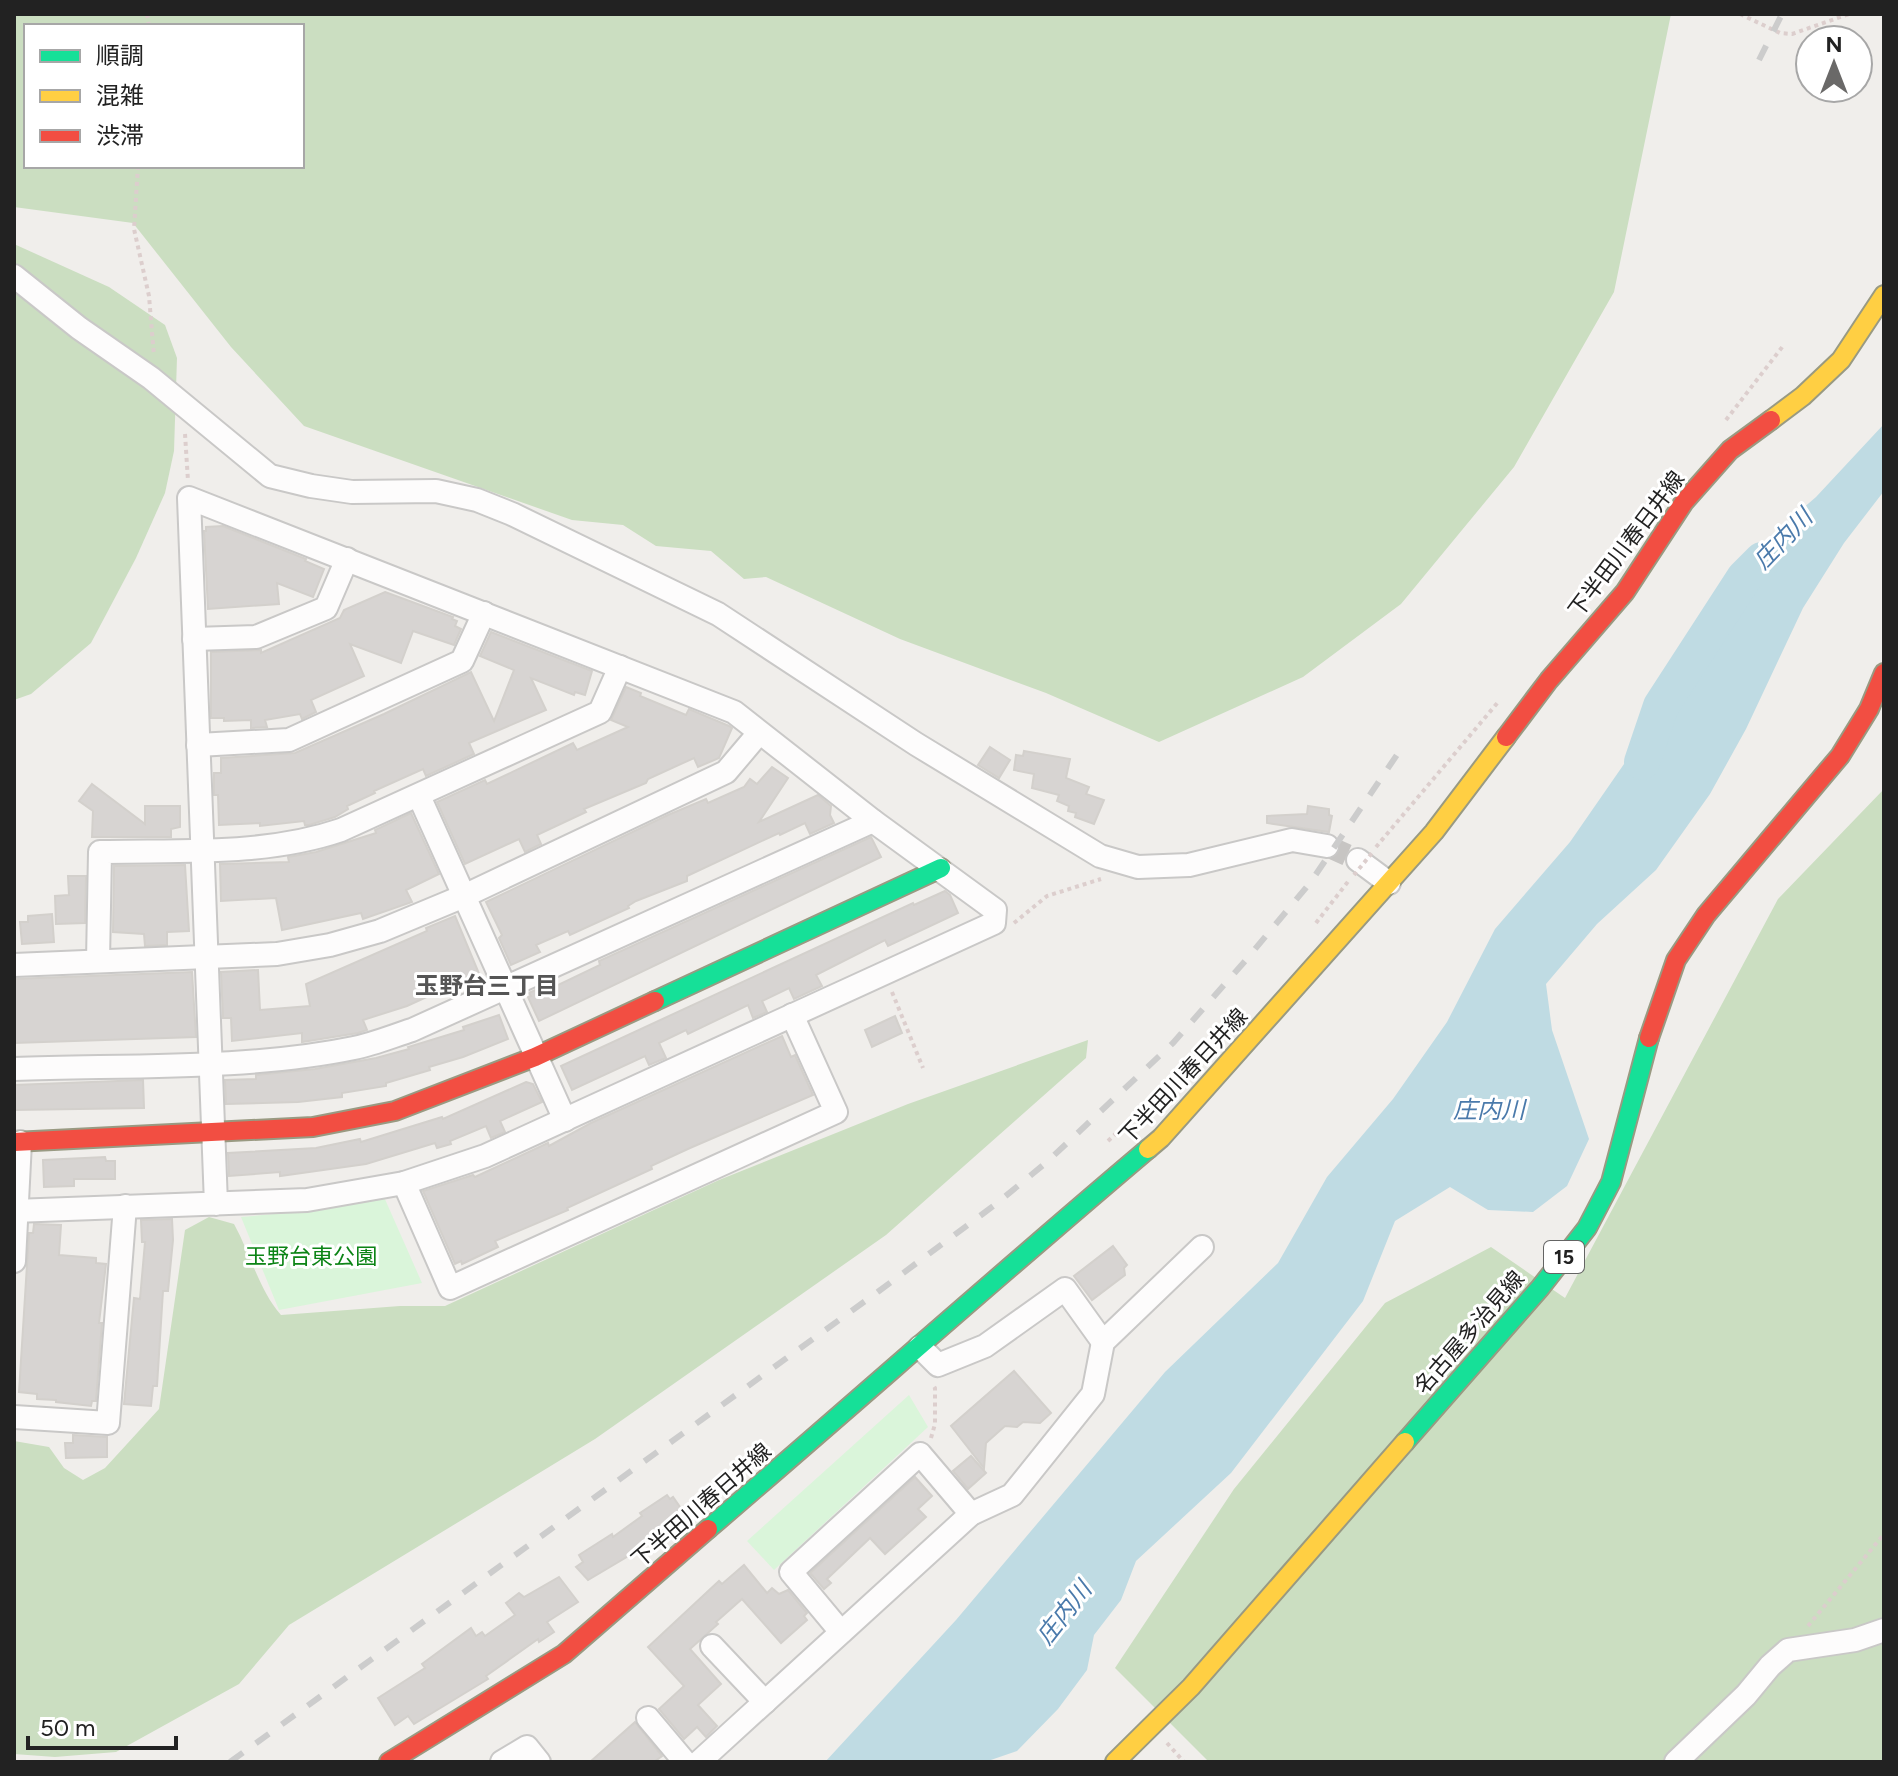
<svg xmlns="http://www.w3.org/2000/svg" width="1898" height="1776" font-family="Figtree,'Noto Sans JP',sans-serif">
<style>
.forest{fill:#cbdec1;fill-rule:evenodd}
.park{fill:#daf5da}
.water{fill:#bfdbe3}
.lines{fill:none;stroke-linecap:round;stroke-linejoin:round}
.river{stroke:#bfdbe3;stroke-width:36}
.building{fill:#d7d4d2;stroke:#d3d0cc;stroke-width:2}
.street-tunnel{stroke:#c7c5c3;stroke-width:22;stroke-dasharray:22 11;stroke-linecap:butt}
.street-casing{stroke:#c9c8c7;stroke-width:26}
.fast-casing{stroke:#999a82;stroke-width:22}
.slow-casing{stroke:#999a82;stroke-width:22}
.jam-casing{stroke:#999a82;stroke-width:22}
.path{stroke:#dccecd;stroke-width:4;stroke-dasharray:4 4;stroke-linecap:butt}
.street{stroke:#fdfcfc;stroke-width:22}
.fast{stroke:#16e098;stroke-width:18}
.slow{stroke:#ffcf43;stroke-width:18}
.jam{stroke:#f24e42;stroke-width:18}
.rail{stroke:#ccc;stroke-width:6;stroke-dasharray:16 16;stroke-linecap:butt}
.path-bridge{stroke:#dccecd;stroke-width:4;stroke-dasharray:4 4;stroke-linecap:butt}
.labels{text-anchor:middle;stroke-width:6;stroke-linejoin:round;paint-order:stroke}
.shield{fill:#fff;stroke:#646464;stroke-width:2}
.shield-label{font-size:20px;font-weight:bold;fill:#222}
.street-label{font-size:22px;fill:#222;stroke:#fff}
.park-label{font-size:22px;fill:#0c8416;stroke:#fff}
.water-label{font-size:24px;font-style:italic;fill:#4a7aab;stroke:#fff}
.neighbourhood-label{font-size:24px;font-weight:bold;fill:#555;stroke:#fff}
</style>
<rect width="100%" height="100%" fill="#f0eeeb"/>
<g class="forest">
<path d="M14,14H1671L1614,292L1514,467L1401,604L1303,677L1159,742L1046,693L900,639L766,577L744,579L711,551L656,546L623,525L572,520L304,426L231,347L133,223L14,207ZM26,26H302V166H26Z"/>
<path d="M14,244L109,287L165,325L177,358L174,451L165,493L136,558L91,643L31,694L14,700Z"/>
<path d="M1884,789V1762H1209L1115,1668L1234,1489L1385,1303L1491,1247L1565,1298L1778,899Z"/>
<path d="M1088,1040L1086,1058L886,1235L595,1439L289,1625L239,1684L116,1752L55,1757L14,1754V1441L49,1447L64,1468L83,1480L105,1468L159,1409L185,1230L209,1217L234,1224C251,1255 259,1290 281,1315L400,1306H445L719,1180L908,1104Z"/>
</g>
<g class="park">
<path d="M384,1197L422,1283L279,1310L241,1217L318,1210Z"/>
<path d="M909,1395L928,1427L774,1570L747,1541Z"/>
</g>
<path class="water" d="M1884,424V491L1844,543L1803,608L1746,729L1710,794L1656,870L1597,924L1546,984L1552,1030L1589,1139L1567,1186L1533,1212L1488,1210L1450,1187L1395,1221L1363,1301L1231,1473L1136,1561L1121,1600L1094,1635L1087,1670L1058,1709L1017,1751L985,1762H825L956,1620L1165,1372L1278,1263L1327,1177L1393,1099L1447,1022L1495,929L1570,842L1712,637L1758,547L1816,497Z"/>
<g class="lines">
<path class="river" d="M1642,762L1661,706L1744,578L1762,560"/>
</g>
<g class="building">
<path d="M223,526L306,559L305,561L324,569L313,597L277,583L279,604L208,609L204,531H206V527Z"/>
<path d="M385,592L453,617L452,619L457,621L455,626L461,629L454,645L413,631L401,663L350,644L364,676L311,700L316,712L302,719L300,714L265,720L267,727L251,728V720L224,721V718H211V652L261,650V653L340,618L344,610Z"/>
<path d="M491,632L592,671L585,695L575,692L574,695L531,678L546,710L469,743L474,754L426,776L423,769L374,791L375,793L347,806L348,809L335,817L309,825H305L304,821L260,826V823L219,825L218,795H214V773H221V758L295,753L384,714L471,672L494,721L514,670L480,656Z"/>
<path d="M626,687L641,693L640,696L686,715L689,709L729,726L732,728L719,758L698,767L694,758L648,779L646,783L584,809L586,812L537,835L541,844L525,852L519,839L465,864L437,802L485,780L487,784L573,743L577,750L628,727L611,720Z"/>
<path d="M990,747L1010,760L999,778L978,765Z"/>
<path d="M1024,751L1070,759L1066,778L1089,787L1086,794L1104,800L1094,824L1075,817L1076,813L1068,811L1069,806L1057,801L1059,795L1032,788L1034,774L1014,770L1016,755L1023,756Z"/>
<path d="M772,767L788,778L759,822L818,795L831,806L830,815L834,823L810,834L805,823L780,835L779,833L687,876V881L636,901L628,906L629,908L570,935L568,931L536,945L540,952L511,965L499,938L502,935L486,902L668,815L706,799L708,803L744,787L750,779L757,784Z"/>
<path d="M92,784L145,824V806H180V827L171,829V837H92L93,811L79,801Z"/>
<path d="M1308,806L1329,809V815L1332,816L1329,832L1267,823V816L1307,814Z"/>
<path d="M411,813L439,874L406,890L412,902L363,919L361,913L282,930L276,898L221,901L220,864L289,862L288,857L316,852L376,833L375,830Z"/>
<path d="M871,837L881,857L539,1021L528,997L531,996L529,993L550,983L552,988L600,965L599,961Z"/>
<path d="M185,865L189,931L167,932V945L145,946L144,934L113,932L114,866Z"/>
<path d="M68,876H86L85,923L56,924L55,896L69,895Z"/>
<path d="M945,891L950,895L958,913L888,946L885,940L816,975L822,986L794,999L789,988L762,1001L767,1012L753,1018L748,1005L688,1034L686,1030L659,1043L666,1058L649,1065L645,1056L572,1090L561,1066L913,903L914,905Z"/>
<path d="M52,914L54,942L22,944L20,922H28V916Z"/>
<path d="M455,916L480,976L464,983L466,986L447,995L444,989L407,1006L363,1020L367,1030L358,1033L302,1042V1033L232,1041L231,1018H223L221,972L258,970L260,1010L310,1006L306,984L427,931L426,928Z"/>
<path d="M192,972L196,1037L14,1043V979Z"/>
<path d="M499,1015L508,1039L463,1057L429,1067L430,1070L386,1083V1086L342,1093V1097L298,1102L226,1104L225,1080L256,1079V1075L315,1069L376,1058L409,1049L408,1047L464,1030L463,1027Z"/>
<path d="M895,1016L902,1033L872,1047L865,1030Z"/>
<path d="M782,1036L791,1057L795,1055L813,1095L690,1148L651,1166L652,1169L567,1208L568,1210L495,1241L498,1247L462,1264L461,1261L455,1264L423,1191L473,1175L475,1177L548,1143L549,1146L591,1123Z"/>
<path d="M143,1080L144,1108L14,1110V1085Z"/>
<path d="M526,1082L533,1084L542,1102L500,1121L505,1132L491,1138L486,1126L450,1141L451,1144L437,1148L435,1143L366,1164L280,1176V1172L229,1176L228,1153L316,1148L360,1139L361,1142L442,1117L443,1119Z"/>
<path d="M105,1157L106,1161H115V1179H74V1186L44,1187L43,1160Z"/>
<path d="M172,1219L173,1240L168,1291H163L157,1386H153L151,1406L124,1404L134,1298L140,1299L145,1242H142L141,1220Z"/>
<path d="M34,1224L61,1225L59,1255L96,1258V1263L106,1264L99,1323H102L96,1401H92L91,1406L56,1402V1400L37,1399V1394L19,1392L29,1233H33Z"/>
<path d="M1113,1246L1127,1265L1124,1268L1125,1275L1092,1300L1074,1276Z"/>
<path d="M1014,1371L1051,1413L1040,1423L1023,1422L1017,1427L1005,1426L986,1443L984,1468L951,1426Z"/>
<path d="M73,1435L107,1437V1457L66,1458L65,1443H73Z"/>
<path d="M971,1456L986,1473L968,1489L953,1471Z"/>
<path d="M915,1477L932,1496L918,1509L926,1517L885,1554L870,1538L827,1579L831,1583L824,1589L810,1573Z"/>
<path d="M667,1495L670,1499L673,1497L689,1520L588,1580L576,1567L583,1562L579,1555L612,1534L613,1537L642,1516L640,1513Z"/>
<path d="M744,1565L767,1593L772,1588L779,1594L788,1590L807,1613L804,1616L807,1620L781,1643L742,1599L716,1622L718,1624L690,1649L721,1684L698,1705L717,1726L706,1737L697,1727L684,1739L659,1709L684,1686L648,1647L719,1581L722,1584Z"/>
<path d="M559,1577L578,1602L547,1622L554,1632L539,1642L538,1639L486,1676L488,1679L414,1724L408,1716L395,1725L378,1698L425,1668L422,1664L471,1628L476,1636L482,1632L485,1636L515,1615L506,1603L519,1593L524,1597Z"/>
<path d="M635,1722L662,1756L654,1762H590Z"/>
</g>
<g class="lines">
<path class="street-tunnel" d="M1327,846L1358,860"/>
<defs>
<g id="street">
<path d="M14,276L79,328L151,378L270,476L311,486L352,492L436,491L477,500L512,514L718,614L916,744L1100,856L1138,867L1189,865L1292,840L1327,846"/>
<path d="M194,639L256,637L326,608L347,559"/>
<path d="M198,745L289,740L462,661L484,613"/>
<path d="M419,796L565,1120"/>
<path d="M1358,860L1389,883"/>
<path d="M98,961L100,852C179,850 265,856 341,830L600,712L620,667"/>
<path d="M14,965L277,954L330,945L380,931L464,896L726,772L759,733"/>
<path d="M14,1069C123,1065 248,1070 354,1048C374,1044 393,1036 412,1030L873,821"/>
<path d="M404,1183L450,1288L836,1112L792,1015"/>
<path d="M14,1211L307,1200L404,1183L485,1156L994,923L995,910L873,821L734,712L189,498L216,1204"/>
<path d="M14,1261L20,1142"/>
<path d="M920,1347L938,1365L985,1346L1065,1289L1103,1342"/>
<path d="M14,1417L108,1423L125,1206"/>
<path d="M841,1632L791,1572L920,1454L971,1514"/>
<path d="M712,1646L765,1702"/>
<path d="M648,1718L685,1762"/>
<path d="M502,1762L527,1747L539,1762"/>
<path d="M699,1762L971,1514L1012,1495L1093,1394L1103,1342L1202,1247"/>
<path d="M1676,1762L1746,1695L1770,1666L1788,1650L1855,1640L1884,1630"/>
</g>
<g id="fast">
<path d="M655,1001L941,868"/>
<path d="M1405,1442L1540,1288L1587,1228L1611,1182L1649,1038"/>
<path d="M708,1529C855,1403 1000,1274 1148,1149"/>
</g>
<g id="slow">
<path d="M1771,420L1803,396L1841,360L1884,295"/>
<path d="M1148,1149L1161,1138L1434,832L1506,737"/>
<path d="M1115,1762L1191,1687L1405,1442"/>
</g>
<g id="jam">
<path d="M1506,737L1549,680L1625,592L1684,502L1730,450L1771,420"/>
<path d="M1649,1038L1676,960L1706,915L1840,756L1869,709L1884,673"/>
<path d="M14,1142L313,1127L395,1111L535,1057L655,1001"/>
<path d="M389,1762L564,1654L708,1529"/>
</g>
</defs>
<use href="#street" class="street-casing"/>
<use href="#fast" class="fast-casing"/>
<use href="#slow" class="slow-casing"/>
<use href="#jam" class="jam-casing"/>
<g class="path">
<path d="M147,14L149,26"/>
<path d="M1740,14L1780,33L1792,34L1849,14"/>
<path d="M138,166L134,229L149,296L154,356"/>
<path d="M1726,420L1783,346"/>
<path d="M185,434L188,481"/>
<path d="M1580,601L1610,565"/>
<path d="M1376,847L1499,701"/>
<path d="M1014,923L1047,896L1101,879"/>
<path d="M1316,923L1350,879"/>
<path d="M892,992L923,1068"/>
<path d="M1108,1141L1188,1066"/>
<path d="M931,1438L935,1424V1388L932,1384"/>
<path d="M1808,1626L1884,1534"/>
<path d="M1167,1743L1184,1762"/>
</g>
<use href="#street" class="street"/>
<use href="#fast" class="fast"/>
<use href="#slow" class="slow"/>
<use href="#jam" class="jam"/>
<g class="rail">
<path d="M1759,60L1782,14"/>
<path d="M230,1762L879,1291L996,1204L1048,1161L1173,1043L1245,961L1310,883L1405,743"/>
</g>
<path class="path-bridge" d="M1354,875L1372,853"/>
</g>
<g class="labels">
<rect class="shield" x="1544" y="1241" width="40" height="32" rx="6"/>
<g class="shield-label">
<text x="1564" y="1264">15</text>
</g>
<g class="street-label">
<text transform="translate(1626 544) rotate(-53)" y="8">下半田川春日井線</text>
<text transform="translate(1183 1076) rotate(-47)" y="8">下半田川春日井線</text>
<text transform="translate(1469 1332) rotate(-49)" y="8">名古屋多治見線</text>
<text transform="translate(701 1505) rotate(-41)" y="8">下半田川春日井線</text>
</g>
<g class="park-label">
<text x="311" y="1264">玉野台東公園</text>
</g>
<g class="water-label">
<text transform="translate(1783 539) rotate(-46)" y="8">庄内川</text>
<text x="1489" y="1118">庄内川</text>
<text transform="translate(1064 1613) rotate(-52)" y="8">庄内川</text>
</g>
<g class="neighbourhood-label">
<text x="487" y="994">玉野台三丁目</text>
</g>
</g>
<rect width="1898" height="1776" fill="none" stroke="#222222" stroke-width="32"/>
<rect x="24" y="24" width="280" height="144" fill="#ffffff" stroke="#a7a7a7" stroke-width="2"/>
<rect x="40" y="50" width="40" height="12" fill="#16e098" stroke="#a7a7a7" stroke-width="2"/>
<text x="96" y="64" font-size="24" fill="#222222">順調</text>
<rect x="40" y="90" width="40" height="12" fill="#ffcf43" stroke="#a7a7a7" stroke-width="2"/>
<text x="96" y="104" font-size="24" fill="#222222">混雑</text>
<rect x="40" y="130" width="40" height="12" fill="#f24e42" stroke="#a7a7a7" stroke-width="2"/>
<text x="96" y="144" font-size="24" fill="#222222">渋滞</text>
<g transform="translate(1834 64)"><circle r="38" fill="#ffffff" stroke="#a7a7a7" stroke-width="2"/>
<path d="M0-6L14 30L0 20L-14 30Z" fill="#6a6968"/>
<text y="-12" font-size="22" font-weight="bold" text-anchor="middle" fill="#222222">N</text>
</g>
<path d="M28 1736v12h148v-12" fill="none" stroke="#222222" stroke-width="4"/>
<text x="40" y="1736" font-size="24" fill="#222222" stroke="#ffffff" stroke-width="6" paint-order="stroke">50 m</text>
</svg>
